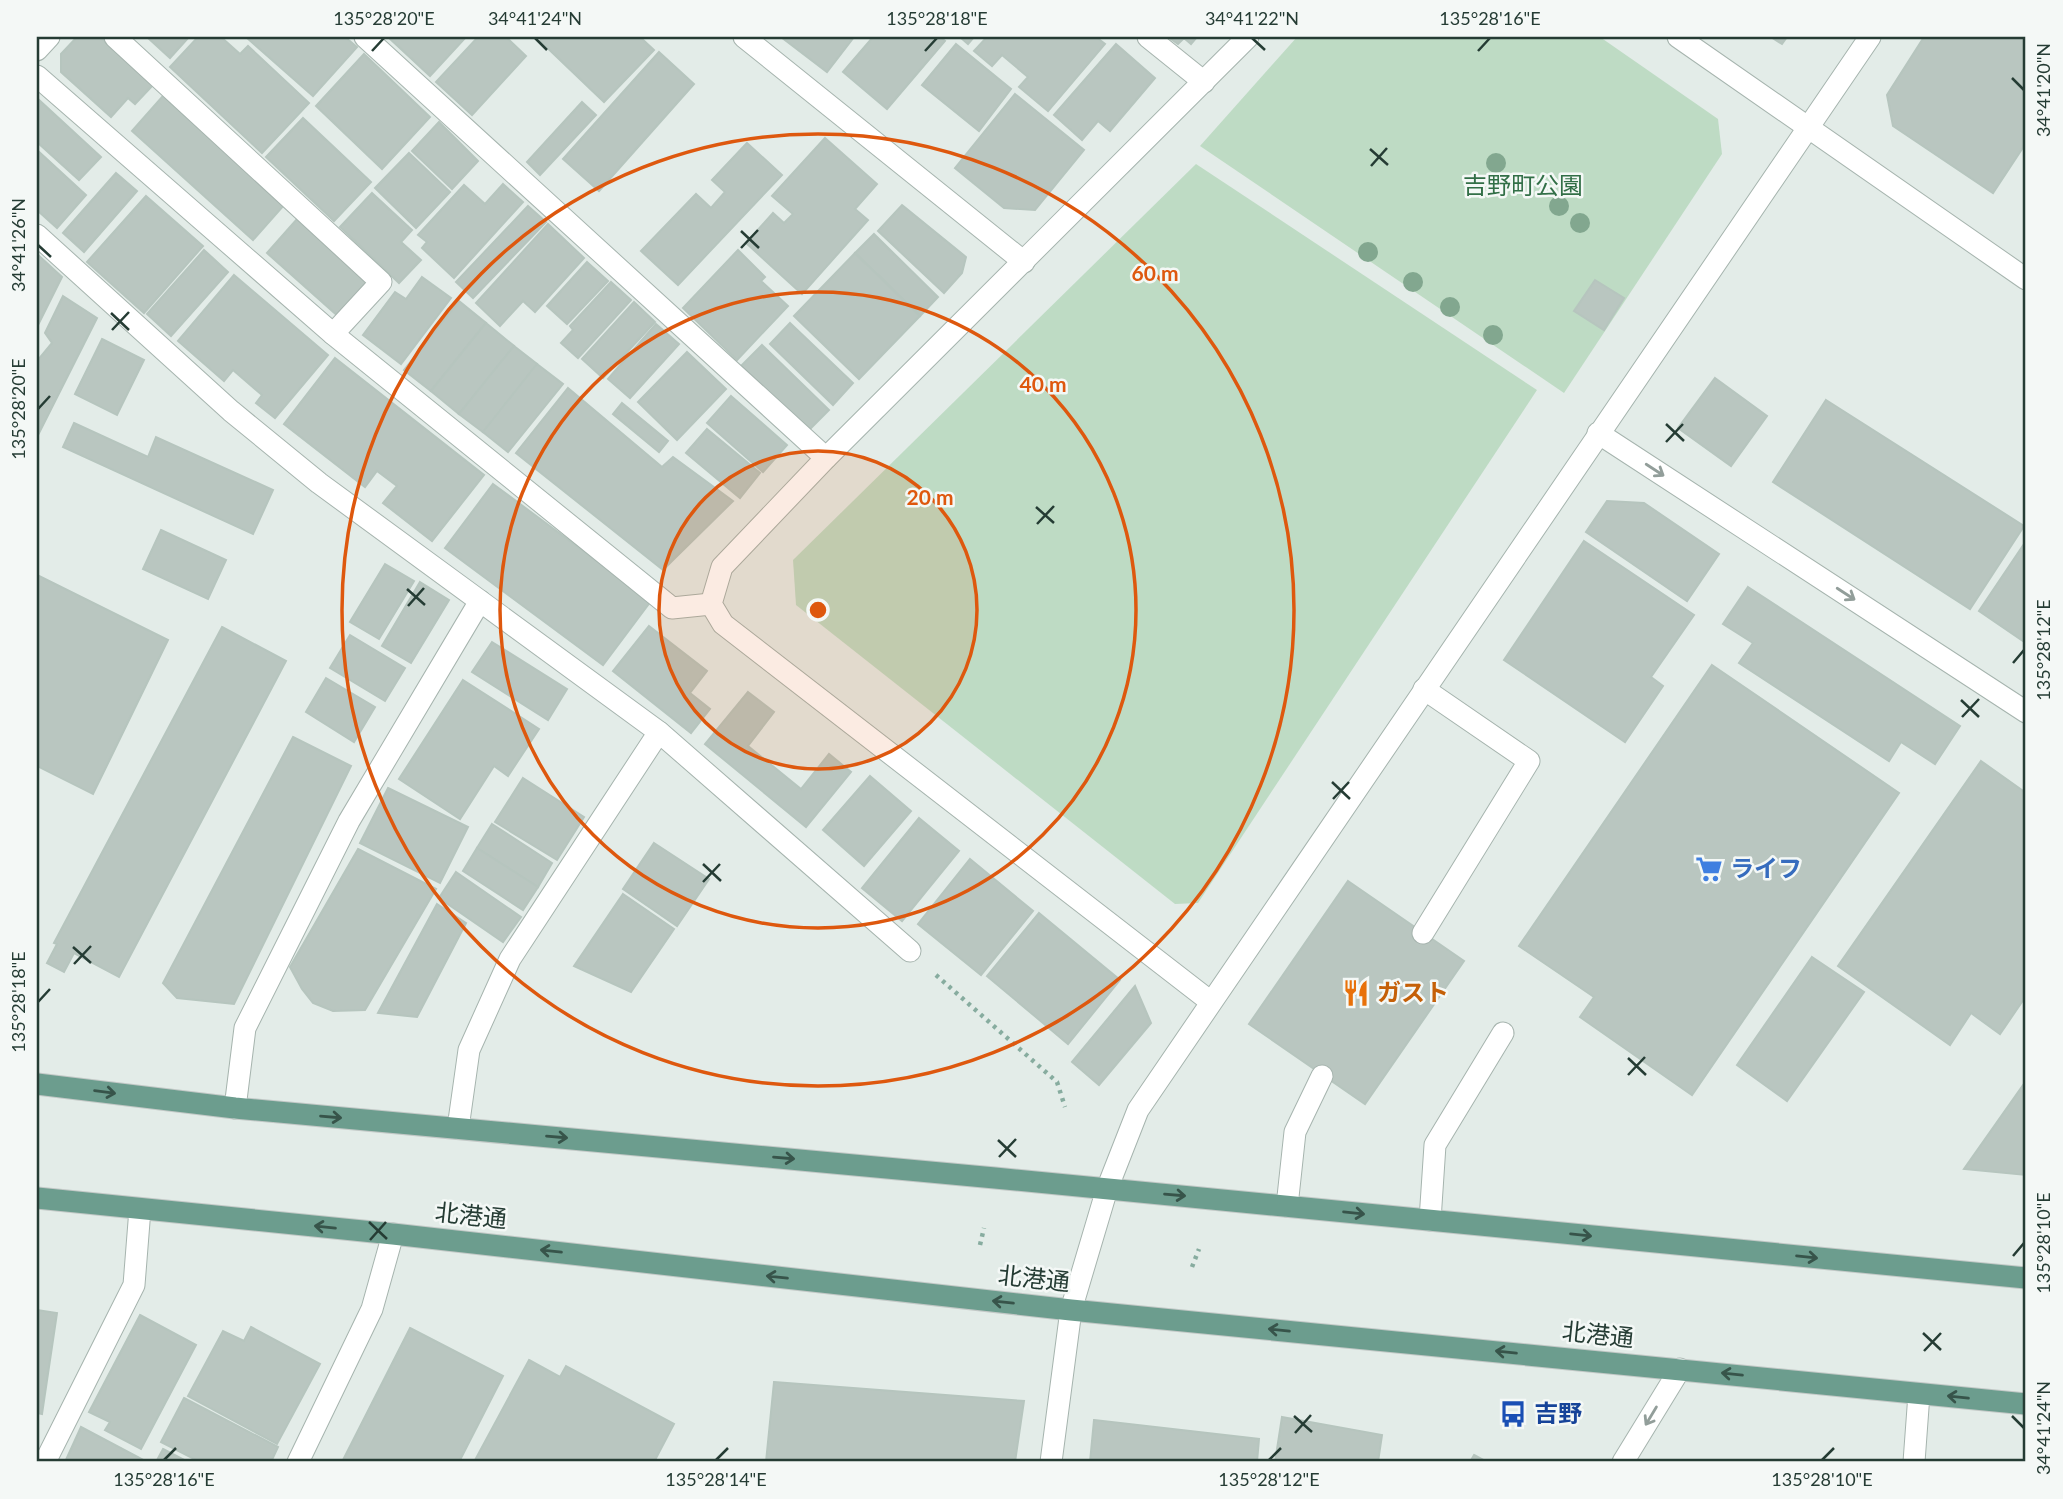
<svg xmlns="http://www.w3.org/2000/svg" width="2063" height="1499" font-family="Lato,'Noto Sans JP',sans-serif">
<style>
.green{fill:#bedbc4}
.building{fill:#b9c6c0;stroke:#b6c5be;stroke-width:2}
.lines{fill:none;stroke-linecap:round;stroke-linejoin:round}
.service-casing{stroke:#a6b4ae;stroke-width:23}
.minor-casing{stroke:#a6b4ae;stroke-width:23}
.tertiary-casing{stroke:#a6b4ae;stroke-width:23}
.primary-casing{stroke:#c2c8c6;stroke-width:23}
.path{stroke:#87ac9f;stroke-width:4.5;stroke-dasharray:3.5 5;stroke-linecap:butt}
.service{stroke:#fff;stroke-width:21}
.minor{stroke:#fff;stroke-width:21}
.tertiary{stroke:#fff;stroke-width:21}
.primary{stroke:#6c9d8e;stroke-width:21}
.tree{fill:#82a78f}
.oneway{stroke:#929e9a}
.oneway2{stroke:#37544a}
.ticks{fill:none;stroke:#253c34;stroke-width:2.5}
.ring{fill:none;stroke:#de580e;stroke-width:3.5}
.labels{text-anchor:middle;stroke-width:5;stroke-linejoin:round;paint-order:stroke}
.park-label{font-size:24px;fill:#326f47;stroke:#f4f8f6}
.shop-label{font-size:24px;font-weight:bold;fill:#366cbe;stroke:#f4f8f6;text-anchor:start}
.food-label{font-size:24px;font-weight:bold;fill:#c56008;stroke:#f4f8f6;text-anchor:start}
.street-label{font-size:24px;fill:#253c34;stroke:#f4f8f6}
.transit-label{font-size:24px;font-weight:bold;fill:#164399;stroke:#f4f8f6;text-anchor:start}
.centre{fill:#de580e;stroke:#f4f8f6;stroke-width:3.5}
.ring-label{font-size:21px;text-anchor:middle;font-weight:bold;fill:#de580e;stroke:#f4f8f6;stroke-width:5;stroke-linejoin:round;paint-order:stroke}
.neatline{fill:none;stroke:#253c34;stroke-width:2.5}
.ticks-label{font-size:18px;text-anchor:middle;fill:#253c34}
</style>
<rect width="100%" height="100%" fill="#e3ece8"/>
<g class="green">
<path d="M1297,37H1600L1718,119L1722,154L1564,393L1200,146Z"/>
<path d="M1196,164L1537,390L1198,903L1175,904L796,605L793,560Z"/>
</g>
<g class="building">
<path d="M77,37H100L153,85L135,104L128,98L111,117L61,72V54Z"/>
<path d="M147,37H189L170,58Z"/>
<path d="M198,37H221L240,54L248,46L309,103L262,153L170,67Z"/>
<path d="M246,37H345L357,47L313,96Z"/>
<path d="M388,37H466L430,76Z"/>
<path d="M478,37H506L526,56L472,115L436,82Z"/>
<path d="M543,37H640L654,50L604,102L540,41Z"/>
<path d="M781,37H854L827,72Z"/>
<path d="M873,37H940L945,41L887,109L843,72Z"/>
<path d="M960,37H974L968,44Z"/>
<path d="M987,37H1096L1105,44L1048,111L1019,87L1028,77L1002,55L992,66L974,51Z"/>
<path d="M1168,37H1197L1191,44L1184,38L1178,44Z"/>
<path d="M1771,37H1787L1782,44Z"/>
<path d="M1924,37L2026,38V143L1993,193L1893,126L1887,95Z"/>
<path d="M956,44L1011,89L979,131L922,85Z"/>
<path d="M1116,44L1155,78L1110,131L1098,121L1082,140L1054,115Z"/>
<path d="M659,52L694,84L599,191L563,159Z"/>
<path d="M364,54L430,117L382,169L316,106Z"/>
<path d="M1015,94L1084,150L1035,210L1004,208L955,168Z"/>
<path d="M163,96L284,205L253,240L132,131Z"/>
<path d="M38,99L101,157L79,180L37,142Z"/>
<path d="M582,102L596,115L540,175L527,162Z"/>
<path d="M303,118L371,182L334,221L266,157Z"/>
<path d="M439,122L478,161L452,189L412,151Z"/>
<path d="M825,138L877,184L855,209L868,220L802,294L746,243L773,213L784,223L793,214L772,196Z"/>
<path d="M747,143L782,175L678,285L641,251L696,194L711,208L725,192L712,180Z"/>
<path d="M37,150L86,195L57,228L37,210Z"/>
<path d="M409,153L450,192L416,228L375,188Z"/>
<path d="M116,173L137,191L84,252L63,233Z"/>
<path d="M503,184L523,202L454,278L422,248L427,242L418,235L464,185L485,204Z"/>
<path d="M372,193L412,230L401,242L421,260L399,283L340,227Z"/>
<path d="M146,196L203,246L144,313L87,262Z"/>
<path d="M902,205L966,257L962,273L944,293L878,231Z"/>
<path d="M528,206L546,222L473,298L456,282Z"/>
<path d="M298,218L370,282L339,317L267,253Z"/>
<path d="M548,224L584,258L535,312L523,301L500,326L476,303Z"/>
<path d="M874,234L938,297L920,316L855,253Z"/>
<path d="M204,250L228,272L171,336L147,314Z"/>
<path d="M738,250L765,277L761,281L788,306L737,360L683,308Z"/>
<path d="M855,253L920,316L859,379L794,316Z"/>
<path d="M37,254L62,277L37,327Z"/>
<path d="M587,262L608,281L567,324L547,306Z"/>
<path d="M234,275L328,355L275,418L256,403L262,395L233,370L224,381L178,341Z"/>
<path d="M422,277L451,298L401,364L363,335L395,292L406,299Z"/>
<path d="M1595,280L1624,298L1604,330L1574,311Z"/>
<path d="M611,282L631,300L578,358L561,343L573,330L570,326Z"/>
<path d="M63,296L97,318L37,437V361L52,343L45,333Z"/>
<path d="M459,301L486,323L431,391L404,370Z"/>
<path d="M634,302L655,322L603,378L582,359Z"/>
<path d="M486,323L514,346L459,414L431,391Z"/>
<path d="M790,323L853,383L833,405L770,344Z"/>
<path d="M656,324L679,344L630,398L608,379Z"/>
<path d="M102,339L144,360L117,415L75,394Z"/>
<path d="M762,345L829,410L808,431L741,366Z"/>
<path d="M514,346L537,364L483,432L459,414Z"/>
<path d="M687,352L726,389L677,440L638,402Z"/>
<path d="M335,358L484,475L432,541L383,503L397,486L377,471L365,487L284,424Z"/>
<path d="M537,364L563,384L508,452L483,432Z"/>
<path d="M1715,378L1767,416L1731,466L1678,428Z"/>
<path d="M568,388L662,467L673,457L733,501L663,570L516,453Z"/>
<path d="M731,396L787,445L763,472L707,423Z"/>
<path d="M1826,400L2024,526L1970,609L1773,482Z"/>
<path d="M622,403L668,441L659,452L613,414Z"/>
<path d="M74,423L148,457L156,437L273,490L253,534L63,447Z"/>
<path d="M707,429L760,473L740,498L686,453Z"/>
<path d="M493,484L651,601L603,665L445,548Z"/>
<path d="M1607,501L1644,503L1719,554L1687,601L1586,532Z"/>
<path d="M161,530L226,560L208,599L143,569Z"/>
<path d="M1584,541L1694,615L1651,677L1663,686L1625,742L1504,660Z"/>
<path d="M2026,541V643L1979,611Z"/>
<path d="M385,564L414,581L379,639L350,622Z"/>
<path d="M37,575L168,640L93,794L37,766Z"/>
<path d="M420,582L449,600L411,663L382,646Z"/>
<path d="M1748,587L1960,726L1935,764L1901,742L1889,761L1739,663L1753,643L1723,624Z"/>
<path d="M649,626L707,671L690,693L710,709L691,733L613,671Z"/>
<path d="M222,627L286,661L119,977L74,953L64,972L47,963L57,944L54,943Z"/>
<path d="M350,635L405,668L385,701L330,668Z"/>
<path d="M492,642L567,689L548,720L472,672Z"/>
<path d="M1712,665L1899,793L1692,1095L1580,1017L1594,997L1519,946Z"/>
<path d="M326,678L375,707L354,742L306,712Z"/>
<path d="M463,680L539,729L508,776L494,766L460,819L399,779Z"/>
<path d="M748,692L774,712L748,746L801,789L829,754L851,772L806,827L705,744Z"/>
<path d="M293,737L351,766L234,1004L177,998L163,983Z"/>
<path d="M1981,761L2026,793V996L2000,1034L1971,1013L1950,1045L1838,966Z"/>
<path d="M870,776L911,811L864,866L823,830Z"/>
<path d="M523,778L584,817L557,860L495,822Z"/>
<path d="M388,788L468,827L440,883L360,843Z"/>
<path d="M919,818L959,851L902,921L862,888Z"/>
<path d="M492,824L552,863L538,887L477,848Z"/>
<path d="M654,843L709,879L677,926L623,889Z"/>
<path d="M477,848L538,887L523,910L463,871Z"/>
<path d="M358,849L436,889L365,1010L333,1011L313,1003L302,989L290,967Z"/>
<path d="M970,859L1033,911L981,975L918,924Z"/>
<path d="M456,872L521,917L503,942L439,898Z"/>
<path d="M1348,881L1464,961L1365,1104L1249,1024Z"/>
<path d="M623,894L674,929L631,992L574,966Z"/>
<path d="M437,904L466,923L417,1017L378,1013Z"/>
<path d="M1039,913L1120,980L1068,1044L987,976Z"/>
<path d="M1812,957L1864,992L1787,1101L1737,1065Z"/>
<path d="M1135,986L1151,1023L1099,1085L1072,1062Z"/>
<path d="M2026,1081V1175L1964,1169Z"/>
<path d="M37,1310L57,1313L42,1414L37,1413Z"/>
<path d="M140,1315L196,1345L141,1449L105,1430L110,1422L89,1412Z"/>
<path d="M251,1327L320,1364L277,1444L188,1396L223,1331L244,1341Z"/>
<path d="M410,1328L503,1376L459,1462H342Z"/>
<path d="M529,1360L560,1377L566,1366L674,1424L654,1462H474Z"/>
<path d="M774,1382L1024,1401L1015,1462H766Z"/>
<path d="M184,1398L278,1447L271,1462H200L161,1442Z"/>
<path d="M1282,1417L1382,1435L1378,1462H1275Z"/>
<path d="M1094,1420L1259,1439L1257,1462H1090Z"/>
<path d="M81,1427L147,1462H65Z"/>
<path d="M163,1449L188,1462H156Z"/>
<path d="M1474,1455L1487,1462H1470Z"/>
</g>
<g class="lines">
<defs>
<g id="service">
<path d="M1148,37L1204,82"/>
<path d="M1423,933L1529,761L1424,689"/>
<path d="M1287,1206L1295,1132L1322,1076"/>
<path d="M1430,1220L1435,1145L1503,1033"/>
<path d="M1914,1462L1919,1394"/>
</g>
<g id="minor">
<path d="M115,37L381,282L333,334"/>
<path d="M365,37L826,458"/>
<path d="M744,37L1024,262"/>
<path d="M37,50L49,37"/>
<path d="M37,76L333,334L672,608L711,604"/>
<path d="M37,235L231,411L319,483L659,732L910,951"/>
<path d="M1598,433L2026,712"/>
<path d="M235,1108L245,1028L349,821L480,601"/>
<path d="M458,1128L469,1050L510,959L659,732"/>
<path d="M45,1462L134,1285L140,1209"/>
<path d="M298,1462L372,1309L393,1234"/>
<path d="M1051,1462L1071,1310"/>
<path d="M1623,1462L1680,1369"/>
</g>
<g id="tertiary">
<path d="M1678,37L2026,279"/>
<path d="M1211,1002L723,624L711,604L722,567L826,458L1248,37"/>
<path d="M1071,1310L1107,1189L1138,1110L1870,37"/>
</g>
<g id="primary">
<path d="M37,1084L235,1108L995,1178L2026,1278"/>
<path d="M37,1198L393,1234L1071,1310L2026,1404"/>
</g>
</defs>
<use href="#service" class="service-casing"/>
<use href="#minor" class="minor-casing"/>
<use href="#tertiary" class="tertiary-casing"/>
<use href="#primary" class="primary-casing"/>
<g class="path">
<path d="M936,975L1057,1082L1065,1107"/>
<path d="M980,1245L984,1228"/>
<path d="M1192,1267L1199,1249"/>
</g>
<use href="#service" class="service"/>
<use href="#minor" class="minor"/>
<use href="#tertiary" class="tertiary"/>
<use href="#primary" class="primary"/>
</g>
<g class="tree">
<circle cx="1496" cy="163" r="10"/>
<circle cx="1559" cy="206" r="10"/>
<circle cx="1580" cy="223" r="10"/>
<circle cx="1368" cy="252" r="10"/>
<circle cx="1413" cy="282" r="10"/>
<circle cx="1450" cy="307" r="10"/>
<circle cx="1493" cy="335" r="10"/>
</g>
<defs><path id="oneway-shaft" d="M-6 0H5M1.5-3L5.5 0L1.5 3" fill="none" stroke-width="1.6" stroke-linecap="round" stroke-linejoin="round" transform="scale(1.75)"/></defs>
<g class="oneway">
<use href="#oneway-shaft" transform="translate(1655 470) rotate(33)"/>
<use href="#oneway-shaft" transform="translate(1846 594) rotate(33)"/>
<use href="#oneway-shaft" transform="translate(1651 1416) rotate(121)"/>
</g>
<g class="oneway2">
<use href="#oneway-shaft" transform="translate(105 1092) rotate(7)"/>
<use href="#oneway-shaft" transform="translate(331 1117) rotate(5)"/>
<use href="#oneway-shaft" transform="translate(557 1137) rotate(5)"/>
<use href="#oneway-shaft" transform="translate(784 1158) rotate(5)"/>
<use href="#oneway-shaft" transform="translate(1175 1195) rotate(5)"/>
<use href="#oneway-shaft" transform="translate(1354 1213) rotate(6)"/>
<use href="#oneway-shaft" transform="translate(325 1227) rotate(-174)"/>
<use href="#oneway-shaft" transform="translate(1581 1235) rotate(6)"/>
<use href="#oneway-shaft" transform="translate(551 1251) rotate(-174)"/>
<use href="#oneway-shaft" transform="translate(1807 1257) rotate(6)"/>
<use href="#oneway-shaft" transform="translate(777 1277) rotate(-174)"/>
<use href="#oneway-shaft" transform="translate(1003 1302) rotate(-174)"/>
<use href="#oneway-shaft" transform="translate(1279 1330) rotate(-174)"/>
<use href="#oneway-shaft" transform="translate(1506 1352) rotate(-174)"/>
<use href="#oneway-shaft" transform="translate(1732 1374) rotate(-174)"/>
<use href="#oneway-shaft" transform="translate(1958 1397) rotate(-174)"/>
</g>
<path class="ticks" d="M535,38L547,50M1252,38L1265,50M372,51L384,38M925,51L937,38M1478,51L1490,38M2012,78L2024,90M1370,149L1388,165M1371,166L1387,148M741,231L759,248M38,245L51,257M741,248L758,230M111,313L129,330M112,330L129,312M38,409L50,396M1666,424L1684,441M1666,442L1683,424M1036,507L1054,523M1037,524L1054,506M407,589L425,605M408,606L424,588M2013,663L2024,650M1961,700L1979,717M1962,717L1979,699M1332,782L1350,799M1333,799L1349,782M703,864L721,881M703,882L720,864M73,947L91,963M74,964L91,946M38,1002L50,989M1628,1058L1646,1075M1628,1075L1645,1057M998,1140L1016,1157M999,1157L1016,1139M369,1222L387,1239M370,1240L386,1222M2013,1256L2024,1243M1923,1333L1941,1350M1924,1351L1941,1333M1294,1416L1312,1432M2012,1416L2024,1428M1295,1433L1311,1415M164,1460L176,1448M716,1460L728,1448M1269,1460L1281,1448M1822,1460L1834,1448"/>
<circle cx="818" cy="610" r="159" fill="#de580e" fill-opacity=".12"/>
<g class="ring">
<circle cx="818" cy="610" r="159"/>
<circle cx="818" cy="610" r="318"/>
<circle cx="818" cy="610" r="476"/>
</g>
<defs>
<symbol id="supermarket-bare" viewBox="-9 -9 18 18"><path d="M-6-5.5h2.5l.6 2H6L4.5 2H-2.5L-4.4-4H-6ZM-1.5 3.2a1.3 1.3 0 1 0 .1 0ZM3 3.2a1.3 1.3 0 1 0 .1 0Z" fill="#3f7fe0" stroke="#f4f8f6" stroke-width="2.5" paint-order="stroke"/></symbol>
<symbol id="restaurant-bare" viewBox="-9 -9 18 18"><path d="M-5-6h1v4h1v-4h1v4h1v-4h1v5L-1.5 .5V6h-2V.5L-5-1ZM5-6V6H3V1.5H1.5Q1.5-4 5-6Z" fill="#e8710a" stroke="#f4f8f6" stroke-width="2.5" paint-order="stroke"/></symbol>
<symbol id="bus-bare" viewBox="-9 -9 18 18"><path d="M-5-6H5V4H4V6H2V4H-2V6H-4V4H-5ZM-3.5-4V0h7V-4ZM-3.5 1.2v1.5H-2V1.2ZM2 1.2v1.5H3.5V1.2Z" fill="#1a4fb4" stroke="#f4f8f6" stroke-width="2.5" paint-order="stroke"/></symbol>
</defs>
<g fill-rule="evenodd">
<use href="#supermarket-bare" x="1690" y="850" width="38" height="38"/>
<use href="#restaurant-bare" x="1337" y="974" width="38" height="38"/>
<use href="#bus-bare" x="1494" y="1395" width="38" height="38"/>
</g>
<g class="labels">
<g class="park-label">
<text x="1523" y="194">吉野町公園</text>
</g>
<g class="shop-label">
<text x="1730" y="877">ライフ</text>
</g>
<g class="food-label">
<text x="1377" y="1001">ガスト</text>
</g>
<g class="street-label">
<text transform="translate(471 1216) rotate(6)" y="8">北港通</text>
<text transform="translate(1034 1279) rotate(6)" y="8">北港通</text>
<text transform="translate(1598 1335) rotate(6)" y="8">北港通</text>
</g>
<g class="transit-label">
<text x="1534" y="1422">吉野</text>
</g>
</g>
<circle cx="818" cy="610" r="10" class="centre"/>
<g class="ring-label">
<text x="1155" y="281">60 m</text>
<text x="1043" y="392">40 m</text>
<text x="930" y="505">20 m</text>
</g>
<rect width="2063" height="1499" fill="none" stroke="#f4f8f6" stroke-width="77"/>
<rect x="38" y="38" width="1986" height="1422" class="neatline"/>
<g class="ticks-label">
<text x="384" y="25">135°28'20"E</text>
<text x="535" y="25">34°41'24"N</text>
<text x="937" y="25">135°28'18"E</text>
<text x="1252" y="25">34°41'22"N</text>
<text x="1490" y="25">135°28'16"E</text>
<text transform="translate(2044 90) rotate(-90)" y="6">34°41'20"N</text>
<text transform="translate(19 245) rotate(-90)" y="6">34°41'26"N</text>
<text transform="translate(19 409) rotate(-90)" y="6">135°28'20"E</text>
<text transform="translate(2044 650) rotate(-90)" y="6">135°28'12"E</text>
<text transform="translate(19 1002) rotate(-90)" y="6">135°28'18"E</text>
<text transform="translate(2044 1243) rotate(-90)" y="6">135°28'10"E</text>
<text transform="translate(2044 1428) rotate(-90)" y="6">34°41'24"N</text>
<text x="164" y="1486">135°28'16"E</text>
<text x="716" y="1486">135°28'14"E</text>
<text x="1269" y="1486">135°28'12"E</text>
<text x="1822" y="1486">135°28'10"E</text>
</g>
</svg>
